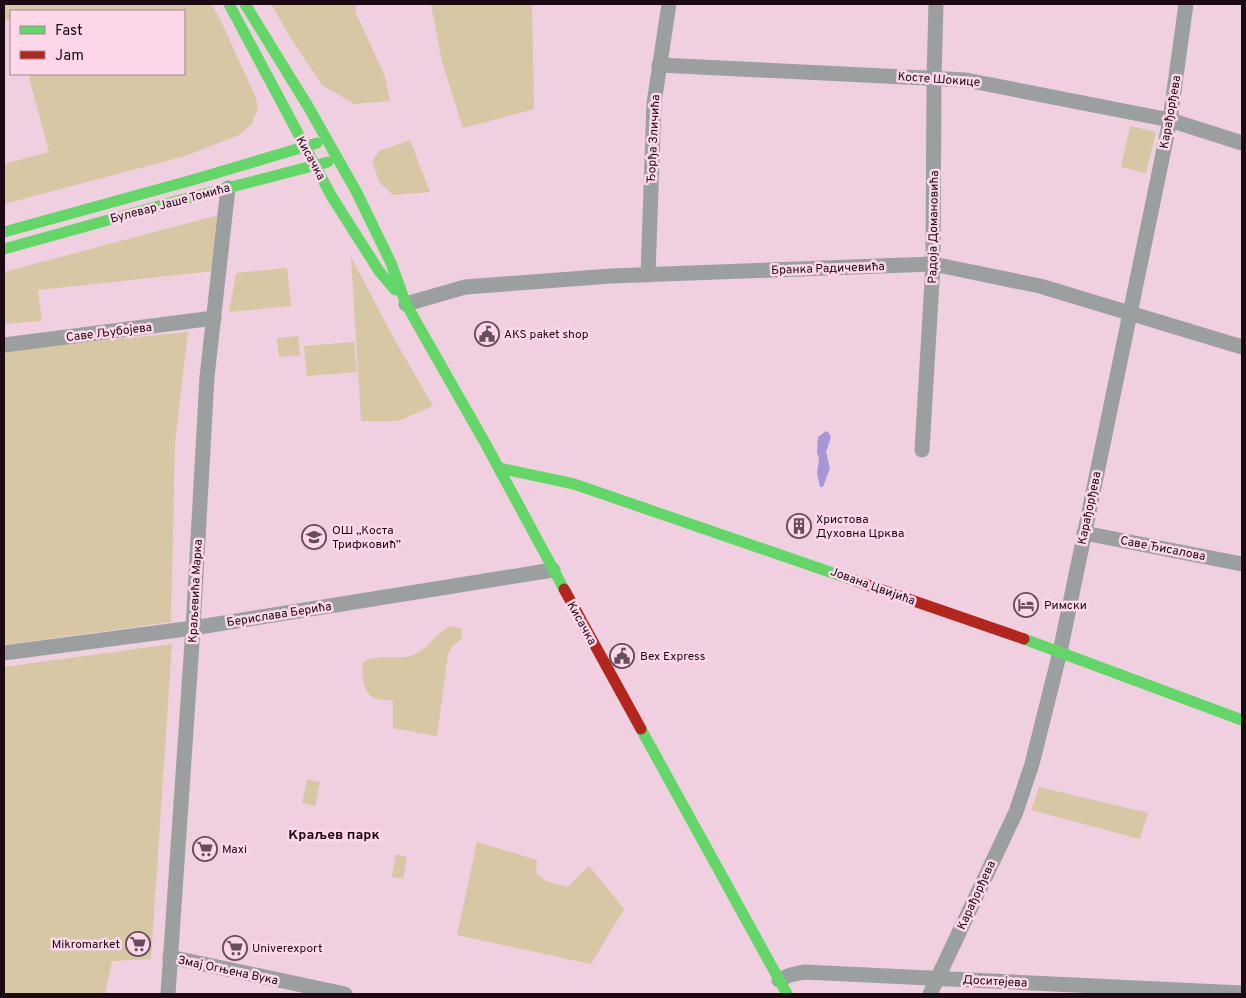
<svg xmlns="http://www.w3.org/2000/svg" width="1246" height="998" font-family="Overpass,sans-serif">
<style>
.green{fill:#d7c7a4}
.water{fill:#a696d8}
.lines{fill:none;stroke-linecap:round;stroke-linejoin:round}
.street{stroke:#9c9f9f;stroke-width:15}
.fast{stroke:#63d668;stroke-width:11}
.jam{stroke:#b3261e;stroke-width:11}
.labels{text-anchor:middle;stroke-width:5;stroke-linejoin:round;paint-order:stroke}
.street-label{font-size:12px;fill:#1d0914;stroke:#fcd7e9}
.poi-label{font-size:12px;fill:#1d0914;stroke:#fcd7e9;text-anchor:start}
.neighbourhood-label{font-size:14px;font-weight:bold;fill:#1d0914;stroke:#fcd7e9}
</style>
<rect width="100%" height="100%" fill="#f0cfe0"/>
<g class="green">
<path d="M4,4H211L220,19L256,98L258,108L251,125L239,135L185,156L4,204V164L49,152L28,74H184V11H11V19L4,21Z"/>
<path d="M271,4H356V13L385,77L390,101L354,104L322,85L290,37Z"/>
<path d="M431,4H532L534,109L463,128L442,62Z"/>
<path d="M1130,126L1156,132L1146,173L1121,167Z"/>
<path d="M410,140L430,192L393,195L380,183L372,162L379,151Z"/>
<path d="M222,214L214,271L38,290L42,321L4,324V272Z"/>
<path d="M351,257L392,335L433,406L398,421H361Z"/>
<path d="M287,268L291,306L229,312L236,273Z"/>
<path d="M188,332L175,442L171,622L4,645V350Z"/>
<path d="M298,336L300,355L279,357L277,338Z"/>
<path d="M354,342L357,372L307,376L304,346Z"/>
<path d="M451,626L462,629V638L452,647L448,654L437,736L393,728V701C388,700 381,700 376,699C362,693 362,675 363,662C381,652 396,661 413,655C429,649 436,632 451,626Z"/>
<path d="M172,644L151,959L112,961L105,994H4V667Z"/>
<path d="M307,779L320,782L315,806L302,803Z"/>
<path d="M1039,787L1148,813L1140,839L1031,810Z"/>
<path d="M477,842L537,860L536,873L546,881L568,887L589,866L624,909L591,964L457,935Z"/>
<path d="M396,854L407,857L403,879L392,877Z"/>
</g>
<path class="water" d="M826,431L829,433L831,437L826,452L830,468L823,487H820L817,473L819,458L817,453L818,437Z"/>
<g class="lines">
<g class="street">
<path d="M659,65L966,80L1170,120L1242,143"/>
<path d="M648,275L654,103L669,4"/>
<path d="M406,304L465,287L611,276L933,264L1040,286L1242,347"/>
<path d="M4,345L214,318"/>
<path d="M922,450L933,264L934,78L936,4"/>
<path d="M1084,533L1242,564"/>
<path d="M4,653L193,628L553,570"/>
<path d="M170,957L345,994"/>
<path d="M779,980L790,975L804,972L1242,993"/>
<path d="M168,994L193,628L207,377L228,188"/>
<path d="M930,994L1016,812L1032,764L1060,652L1170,120L1186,4"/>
</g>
<g class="fast">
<path d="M229,4L332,197L379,271L395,290"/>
<path d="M245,4L309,108L356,191L391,263L406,304L484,441L564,589"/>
<path d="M4,232L196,179L317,143"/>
<path d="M4,249L173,202L328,162"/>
<path d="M499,468L574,484L856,581"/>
<path d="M1024,639L1242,720"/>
<path d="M641,729L787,994"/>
</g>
<g class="jam">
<path d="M856,581L1024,639"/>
<path d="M564,589L641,729"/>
</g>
</g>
<defs>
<symbol id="civic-ring" viewBox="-11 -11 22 22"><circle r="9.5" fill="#fcd7e9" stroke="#674e5b" stroke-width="1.5"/><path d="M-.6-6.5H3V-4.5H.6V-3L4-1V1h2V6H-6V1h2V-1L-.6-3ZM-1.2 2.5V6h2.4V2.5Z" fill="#674e5b"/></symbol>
<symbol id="building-ring" viewBox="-11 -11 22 22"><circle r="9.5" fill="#fcd7e9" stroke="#674e5b" stroke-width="1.5"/><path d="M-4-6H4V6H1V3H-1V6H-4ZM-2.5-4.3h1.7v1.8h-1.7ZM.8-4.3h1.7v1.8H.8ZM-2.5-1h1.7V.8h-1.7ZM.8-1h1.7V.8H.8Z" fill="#674e5b"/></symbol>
<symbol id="school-ring" viewBox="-11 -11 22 22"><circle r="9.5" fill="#fcd7e9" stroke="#674e5b" stroke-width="1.5"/><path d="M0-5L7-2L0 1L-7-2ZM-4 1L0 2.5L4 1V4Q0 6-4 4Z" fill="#674e5b"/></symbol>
<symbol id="hotel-ring" viewBox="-11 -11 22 22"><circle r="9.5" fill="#fcd7e9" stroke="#674e5b" stroke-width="1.5"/><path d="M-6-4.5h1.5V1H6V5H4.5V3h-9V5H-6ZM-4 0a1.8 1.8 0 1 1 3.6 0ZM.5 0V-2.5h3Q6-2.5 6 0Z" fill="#674e5b"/></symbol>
<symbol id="supermarket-ring" viewBox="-11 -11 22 22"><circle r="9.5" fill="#fcd7e9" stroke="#674e5b" stroke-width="1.5"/><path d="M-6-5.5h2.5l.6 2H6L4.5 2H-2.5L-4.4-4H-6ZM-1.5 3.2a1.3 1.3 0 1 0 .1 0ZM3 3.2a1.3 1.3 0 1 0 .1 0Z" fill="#674e5b"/></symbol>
</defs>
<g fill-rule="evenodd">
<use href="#civic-ring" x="473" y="320" width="28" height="28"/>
<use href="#building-ring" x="785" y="512" width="28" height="28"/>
<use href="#school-ring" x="300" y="523" width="28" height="28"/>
<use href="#hotel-ring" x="1012" y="591" width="28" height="28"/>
<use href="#civic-ring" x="608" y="642" width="28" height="28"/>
<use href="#supermarket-ring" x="191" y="835" width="28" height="28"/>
<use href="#supermarket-ring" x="124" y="930" width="28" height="28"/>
<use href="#supermarket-ring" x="221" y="934" width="28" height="28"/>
</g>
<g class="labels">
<g class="street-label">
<text transform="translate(939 79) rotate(4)" y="4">Косте Шокице</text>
<text transform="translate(1170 112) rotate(-80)" y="4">Карађорђева</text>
<text transform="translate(653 139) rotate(-87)" y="4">Ђорђа Зличића</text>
<text transform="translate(311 158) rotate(61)" y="4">Кисачка</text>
<text transform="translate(170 203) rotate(-15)" y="4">Булевар Јаше Томића</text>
<text transform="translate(933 227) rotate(-89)" y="4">Радоја Домановића</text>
<text transform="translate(828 268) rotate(-2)" y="4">Бранка Радичевића</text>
<text transform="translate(109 332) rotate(-7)" y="4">Саве Љубојева</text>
<text transform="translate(1089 508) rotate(-78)" y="4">Карађорђева</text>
<text transform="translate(1163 548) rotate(11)" y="4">Саве Ђисалова</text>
<text transform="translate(873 586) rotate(20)" y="4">Јована Цвијића</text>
<text transform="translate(195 591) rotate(-87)" y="4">Краљевића Марка</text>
<text transform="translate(279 614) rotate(-9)" y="4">Берислава Берића</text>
<text transform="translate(582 623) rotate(61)" y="4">Кисачка</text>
<text transform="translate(976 895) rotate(-65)" y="4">Карађорђева</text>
<text transform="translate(228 970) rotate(12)" y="4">Змај Огњена Вука</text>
<text transform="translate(995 981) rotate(3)" y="4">Доситејева</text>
</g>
<g class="poi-label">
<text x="504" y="338">AKS paket shop</text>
<text x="816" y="523">Христова<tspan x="816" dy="14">Духовна Црква</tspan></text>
<text x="332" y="534">ОШ „Коста<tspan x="332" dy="14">Трифковић”</tspan></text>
<text x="1044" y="609">Римски</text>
<text x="640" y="660">Bex Express</text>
<text x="222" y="853">Maxi</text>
<text x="120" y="948" text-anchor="end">Mikromarket</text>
<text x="252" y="952">Univerexport</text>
</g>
<g class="neighbourhood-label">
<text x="334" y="839">Краљев парк</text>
</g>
</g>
<rect width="1246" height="998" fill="none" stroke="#1d0914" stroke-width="10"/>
<rect x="10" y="10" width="175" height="65" fill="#fcd7e9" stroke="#a38594"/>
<rect x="20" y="26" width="25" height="8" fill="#63d668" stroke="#a38594"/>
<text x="55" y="35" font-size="15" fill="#1d0914">Fast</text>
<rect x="20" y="51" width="25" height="8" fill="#b3261e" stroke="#a38594"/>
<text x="55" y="60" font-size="15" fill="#1d0914">Jam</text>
</svg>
